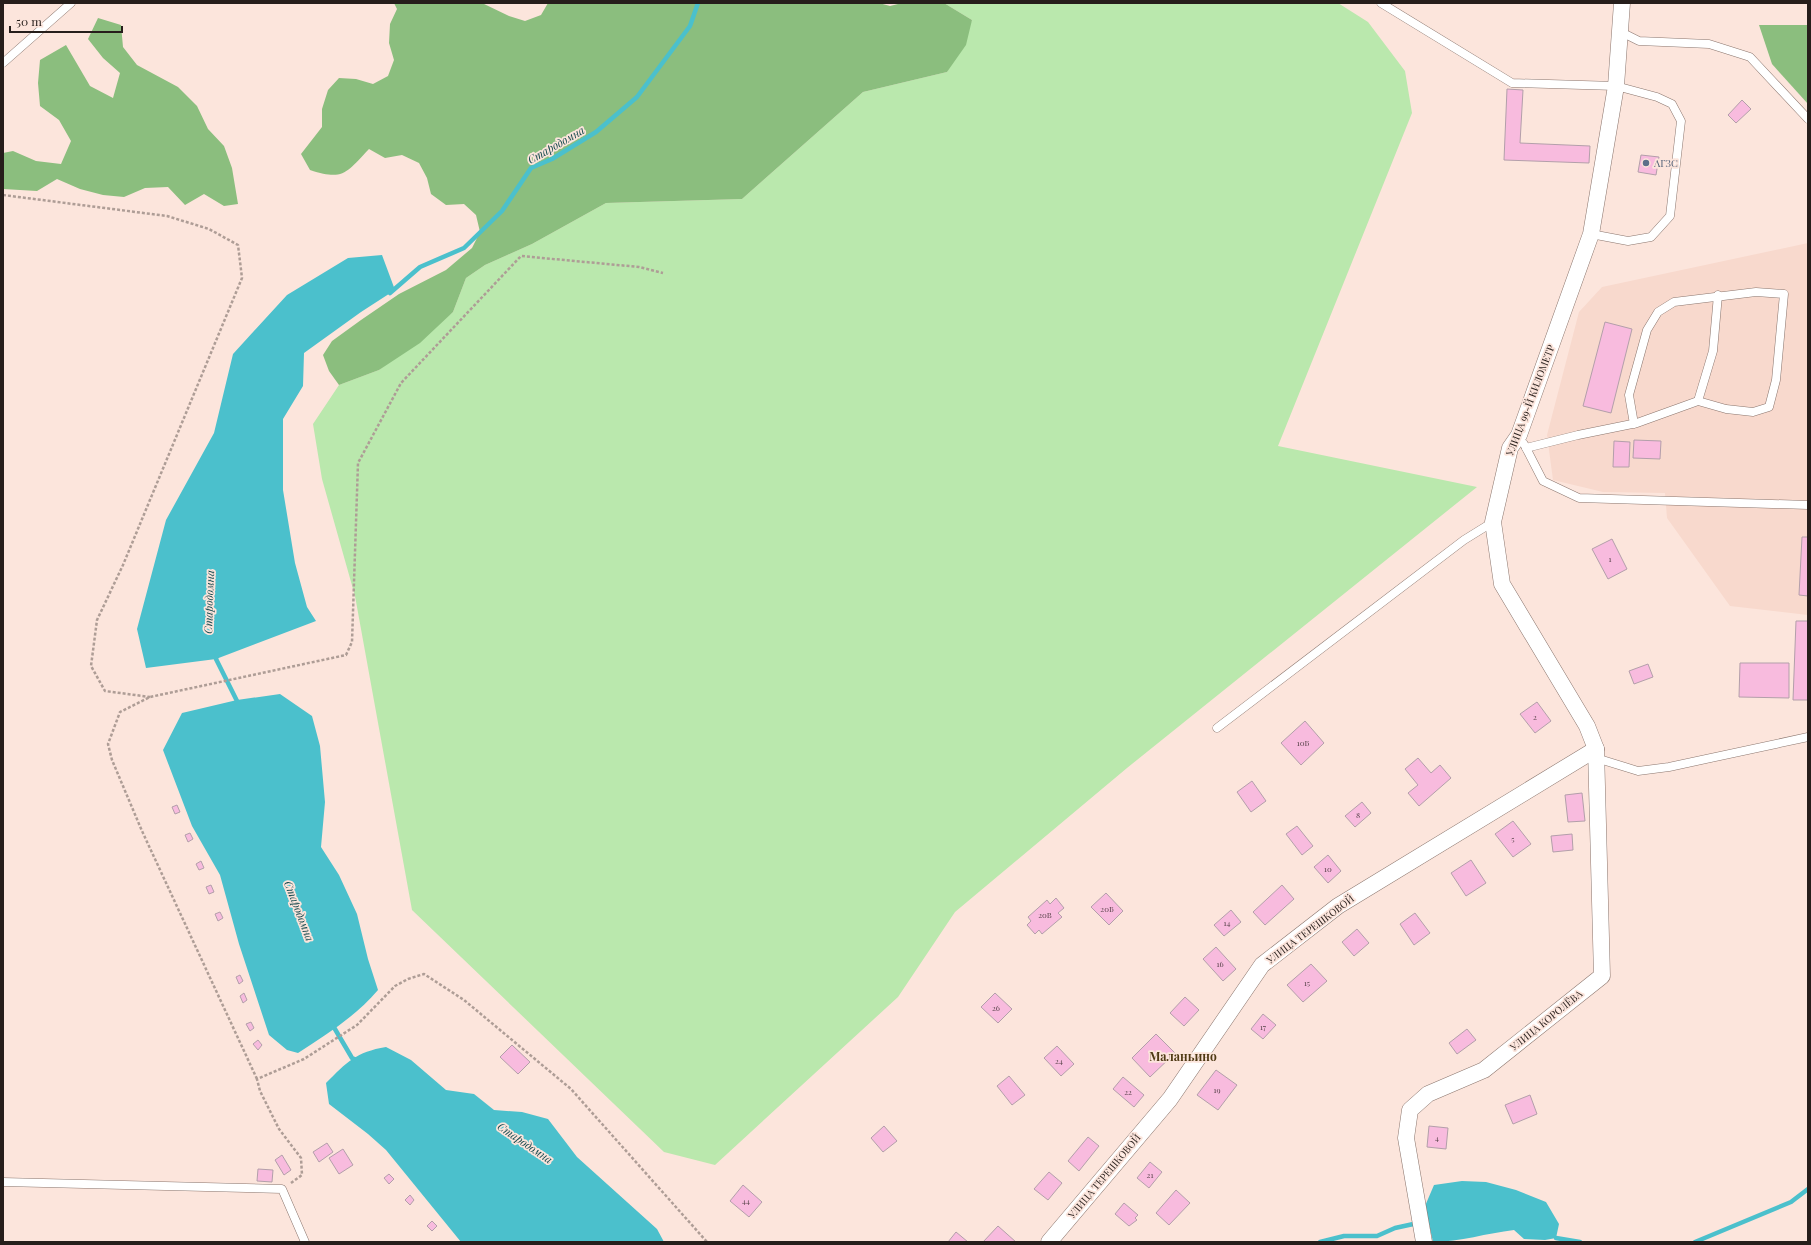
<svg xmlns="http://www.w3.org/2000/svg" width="1811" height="1245" font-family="'Playfair Display',serif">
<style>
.built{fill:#f8d9cd}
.green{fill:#bae8ad}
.forest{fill:#8bbe7e}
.water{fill:#4bc0cc}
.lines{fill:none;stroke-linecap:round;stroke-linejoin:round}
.stream{stroke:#4bc0cc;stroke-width:4.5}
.building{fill:#f8bbde;stroke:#b39faa}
.service-casing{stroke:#8b766e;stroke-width:9}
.minor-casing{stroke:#8b766e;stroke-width:17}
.path{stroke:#ae9d96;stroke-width:2.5;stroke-dasharray:3 2;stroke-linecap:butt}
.service{stroke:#fff;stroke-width:8}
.minor{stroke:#fff;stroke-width:16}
.service-dot{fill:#5c6f8a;stroke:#fce5dc;stroke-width:1.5}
.labels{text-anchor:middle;stroke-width:3.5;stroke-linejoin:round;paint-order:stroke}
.number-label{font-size:8px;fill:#5a454c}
.service-label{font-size:10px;fill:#4e5e75;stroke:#fce5dc;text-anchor:start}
.street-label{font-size:10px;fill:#261e1b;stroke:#fce5dc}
.water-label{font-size:11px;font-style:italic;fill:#14484d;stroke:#fce5dc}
.quarter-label{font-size:12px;font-weight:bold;fill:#4e3914;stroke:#fce5dc}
</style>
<rect width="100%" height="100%" fill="#fce5dc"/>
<path class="built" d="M1808,243V615L1730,606L1667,518L1665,493L1603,492L1553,480L1547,435L1579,312L1602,287Z"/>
<path class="green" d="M944,3H1338L1368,22L1405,71L1412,113L1278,446L1477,487L1127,768L955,912L898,997L715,1165L664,1152L412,910L355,596L322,479L313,424L339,385L379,370L453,312L466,278L485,265L532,244L606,203L742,199L863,92L947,72L972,20Z"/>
<g class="forest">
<path d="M394,3H482L509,16L525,21L541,15L548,3H879L890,6L902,3H944L972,20L966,45L947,72L863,92L742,199L606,203L532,244L485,265L466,278L453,312L420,343L379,370L339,385L329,371L323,355L332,341L361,320L399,294L446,270L472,248L480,232L476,215L464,204L446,205L431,194L427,178L419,163L402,155L385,158L369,149C346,173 344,181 310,170L301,154L322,127V109L328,90L339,78L356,79L373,84L388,76L394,60L389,43L390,24L397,9Z"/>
<path d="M98,18L121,25L123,47L137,65L178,87L197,106L208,129L224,146L232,168L238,204L224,206L204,194L185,205L168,187L145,188L124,197L103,195L80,189L57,179L37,191L3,189V153L13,151L36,161L61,164L71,141L59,120L40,106L38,83L40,60L66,45L90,86L113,98L120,73L103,58L88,39Z"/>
<path d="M1759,25H1808V104L1772,64Z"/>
</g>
<g class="water">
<path d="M382,255L395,290L361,312L304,353L303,386L283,419V490L295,563L307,607L316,621L216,659L146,668L137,629L166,520L214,433L233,354L287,295L348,258Z"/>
<path d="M280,694L312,716L320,746L325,802L321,847L339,875L357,914L368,959L378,990C356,1016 326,1035 298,1053L287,1050L269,1035L239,944L220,875L192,826L163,750L182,713L237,700Z"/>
<path d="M386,1047L411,1060L446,1090L474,1094L494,1110L522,1112L548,1119L577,1157L657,1229L664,1242H461L386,1150L368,1134L329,1104L326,1083C347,1062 356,1052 386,1047Z"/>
<path d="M1462,1181L1486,1182L1516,1190L1546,1202L1559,1224L1556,1238L1545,1240L1524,1239L1514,1230C1487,1233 1460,1242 1433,1242L1425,1206L1434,1185Z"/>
</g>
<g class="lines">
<g class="stream">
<path d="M390,293L420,267L464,248L502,211L531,168L552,159L596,132L637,97L690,26L698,3"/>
<path d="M217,654L216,659L239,705"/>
<path d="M332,1024L352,1058L357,1060"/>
<path d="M1556,1238L1580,1242"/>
<path d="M1320,1242L1344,1236H1377L1395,1228L1418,1223"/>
<path d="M1695,1242L1791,1202L1808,1189"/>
</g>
</g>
<g class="building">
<path d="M1507,89L1523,90L1520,143L1590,146L1589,163L1504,160Z"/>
<path d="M1742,100L1751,109L1736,123L1728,115Z"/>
<path d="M1641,155L1659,157L1656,175L1638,172Z"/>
<path d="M1605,322L1632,329L1611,413L1583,406Z"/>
<path d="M1634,440L1661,441L1660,459L1633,458Z"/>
<path d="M1614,441L1630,442L1629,467H1613Z"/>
<path d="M1802,537H1808V596L1799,595Z"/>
<path d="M1612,539L1627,569L1608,579L1592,549Z"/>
<path d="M1796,621H1808V700H1793Z"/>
<path d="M1740,663H1789V698L1739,697Z"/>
<path d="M1648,664L1653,677L1634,684L1629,671Z"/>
<path d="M1537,702L1551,721L1535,733L1520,714Z"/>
<path d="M1305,721L1324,743L1301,765L1281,743Z"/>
<path d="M1418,758L1431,773L1440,765L1451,778L1419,806L1408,793L1418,785L1405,769Z"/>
<path d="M1252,781L1266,801L1251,812L1237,792Z"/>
<path d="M1582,793L1585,821L1568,822L1565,795Z"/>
<path d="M1362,802L1371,813L1355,827L1345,816Z"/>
<path d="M177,805L180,812L175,814L172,807Z"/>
<path d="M1513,821L1531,844L1513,857L1495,834Z"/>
<path d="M1297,826L1313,846L1302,855L1286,834Z"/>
<path d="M190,833L193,839L188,842L185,835Z"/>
<path d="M1572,834L1573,850L1553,852L1551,836Z"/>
<path d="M1328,855L1341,871L1328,883L1314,867Z"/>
<path d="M1471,860L1486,883L1466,896L1451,873Z"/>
<path d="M201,861L204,868L199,870L196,864Z"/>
<path d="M211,885L214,892L209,894L206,887Z"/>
<path d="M1282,885L1294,899L1265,925L1253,912Z"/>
<path d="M1106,893L1123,911L1109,925L1091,907Z"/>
<path d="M1056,898L1064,908L1058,913L1062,917L1042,934L1039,930L1035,934L1027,925L1031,921L1028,917L1047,900L1050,904Z"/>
<path d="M1231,910L1241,922L1224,936L1214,925Z"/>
<path d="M220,912L223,918L218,921L215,914Z"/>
<path d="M1415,913L1430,933L1414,945L1400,924Z"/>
<path d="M1357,929L1369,943L1354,956L1342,942Z"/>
<path d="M1216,947L1236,969L1223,981L1203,959Z"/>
<path d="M1311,964L1327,981L1303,1002L1287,985Z"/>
<path d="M240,975L243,981L239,984L236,977Z"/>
<path d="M244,993L247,1000L243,1003L240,996Z"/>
<path d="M995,993L1012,1009L998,1023L981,1007Z"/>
<path d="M1185,997L1199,1010L1184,1026L1170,1013Z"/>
<path d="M1263,1014L1276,1025L1263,1039L1251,1029Z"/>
<path d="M251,1022L254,1028L250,1031L246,1024Z"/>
<path d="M1467,1029L1476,1040L1457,1054L1449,1043Z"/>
<path d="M1156,1034L1175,1053L1150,1077L1132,1058Z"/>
<path d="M258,1040L262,1045L258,1050L253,1044Z"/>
<path d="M512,1045L530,1062L518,1074L500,1057Z"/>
<path d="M1057,1046L1074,1064L1061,1076L1044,1058Z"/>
<path d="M1216,1070L1237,1085L1218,1110L1197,1095Z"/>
<path d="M1009,1076L1025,1095L1012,1105L997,1086Z"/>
<path d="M1123,1077L1144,1095L1134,1107L1113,1089Z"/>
<path d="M1530,1095L1537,1114L1513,1124L1505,1105Z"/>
<path d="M884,1126L897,1141L883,1152L871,1138Z"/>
<path d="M1429,1126L1448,1128L1446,1149L1427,1147Z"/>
<path d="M1088,1137L1099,1146L1079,1171L1068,1161Z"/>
<path d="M327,1143L333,1152L319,1162L313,1152Z"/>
<path d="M343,1149L353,1165L339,1174L329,1158Z"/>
<path d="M282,1155L291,1170L284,1175L275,1160Z"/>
<path d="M1150,1162L1162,1172L1149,1188L1137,1178Z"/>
<path d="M258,1169L273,1170L272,1182L257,1181Z"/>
<path d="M1049,1172L1062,1183L1048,1200L1034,1189Z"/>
<path d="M389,1174L394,1179L389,1184L384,1178Z"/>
<path d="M743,1185L762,1202L749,1217L730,1201Z"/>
<path d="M1176,1190L1190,1203L1169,1225L1156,1213Z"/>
<path d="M410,1195L414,1200L410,1205L405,1200Z"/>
<path d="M1124,1203L1138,1215L1135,1218L1137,1220L1129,1226L1115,1214Z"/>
<path d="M432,1221L437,1226L432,1231L427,1226Z"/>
<path d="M998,1226L1016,1242H983Z"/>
<path d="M956,1232L968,1242H948Z"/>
</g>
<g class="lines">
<defs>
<g id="service">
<path d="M1381,3L1512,83L1616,86L1657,97L1672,104L1681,121L1670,216L1651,237L1628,241L1591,234"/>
<path d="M1621,32L1639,41L1709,44L1750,57L1808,119"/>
<path d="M3,63L71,3"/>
<path d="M1698,401L1713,351L1718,295"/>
<path d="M1524,444L1543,481L1579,498L1808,505"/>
<path d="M1526,448L1578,435L1637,423L1698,401L1726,409L1753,412L1769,407L1776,380L1784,294L1756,292L1674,302L1658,312L1647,330L1629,395L1634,424"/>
<path d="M1217,728L1464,540L1493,522"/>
<path d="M1596,758L1638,771L1669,767L1808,737"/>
<path d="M3,1182L282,1189L305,1242"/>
</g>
<g id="minor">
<path d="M1049,1242L1170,1099L1262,965L1338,906L1596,749"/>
<path d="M1424,1242L1406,1138L1410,1110L1428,1094L1484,1070L1602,976L1596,749L1587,726L1502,584L1493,522L1510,448L1519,435L1591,234L1616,86L1622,3"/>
</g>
</defs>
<use href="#service" class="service-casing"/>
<use href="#minor" class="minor-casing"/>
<g class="path">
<path d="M3,195L167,216L209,229L238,245L242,278L123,565L97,620L91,666L105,691L150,697"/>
<path d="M257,1079L142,831L112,760L108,744L120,712L150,697L346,655L352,642L358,463L401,383L521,256L639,267L663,273"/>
<path d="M291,1183L302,1175L301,1158L279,1129L260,1091L257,1079L304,1059L357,1025L395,986L408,979L424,974L464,1000L571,1089L707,1242"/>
</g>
<use href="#service" class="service"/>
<use href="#minor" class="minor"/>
</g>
<circle class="service-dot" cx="1646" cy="163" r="4"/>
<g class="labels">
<g class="number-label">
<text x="1610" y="562">1</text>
<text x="1535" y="720">2</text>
<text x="1303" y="746">10Б</text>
<text x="1358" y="818">8</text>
<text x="1513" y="842">5</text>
<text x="1328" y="872">10</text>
<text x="1107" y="912">20Б</text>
<text x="1045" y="918">20В</text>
<text x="1227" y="926">14</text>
<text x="1220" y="967">16</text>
<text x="1307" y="986">15</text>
<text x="996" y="1011">26</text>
<text x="1263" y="1030">17</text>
<text x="1059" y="1064">24</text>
<text x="1217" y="1093">19</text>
<text x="1128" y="1095">22</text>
<text x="1437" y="1141">4</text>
<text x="1150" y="1178">21</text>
<text x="746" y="1204">44</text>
</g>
<g class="service-label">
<text x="1654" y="167">АГЗС</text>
</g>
<g class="street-label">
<text transform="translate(1530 400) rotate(-69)" y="4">УЛИЦА 99-Й КИЛОМЕТР</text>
<text transform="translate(1310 929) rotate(-37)" y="4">УЛИЦА ТЕРЕШКОВОЙ</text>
<text transform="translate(1546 1020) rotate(-39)" y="4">УЛИЦА КОРОЛЁВА</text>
<text transform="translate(1104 1176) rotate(-50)" y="4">УЛИЦА ТЕРЕШКОВОЙ</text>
</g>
<g class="water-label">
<text transform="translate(556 145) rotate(-30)" y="4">Стародомна</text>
<text transform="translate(209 602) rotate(-88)" y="4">Стародомна</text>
<text transform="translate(299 911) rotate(69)" y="4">Стародомна</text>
<text transform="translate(525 1143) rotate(34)" y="4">Стародомна</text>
</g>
<g class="quarter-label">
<text x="1183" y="1061">Маланьино</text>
</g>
</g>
<rect width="1811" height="1245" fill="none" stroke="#261e1b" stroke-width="8"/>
<path d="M10 26v6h112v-6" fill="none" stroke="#261e1b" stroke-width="2"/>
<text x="16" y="26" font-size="12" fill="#261e1b" stroke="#fce5dc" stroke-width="3" paint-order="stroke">50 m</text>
</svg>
